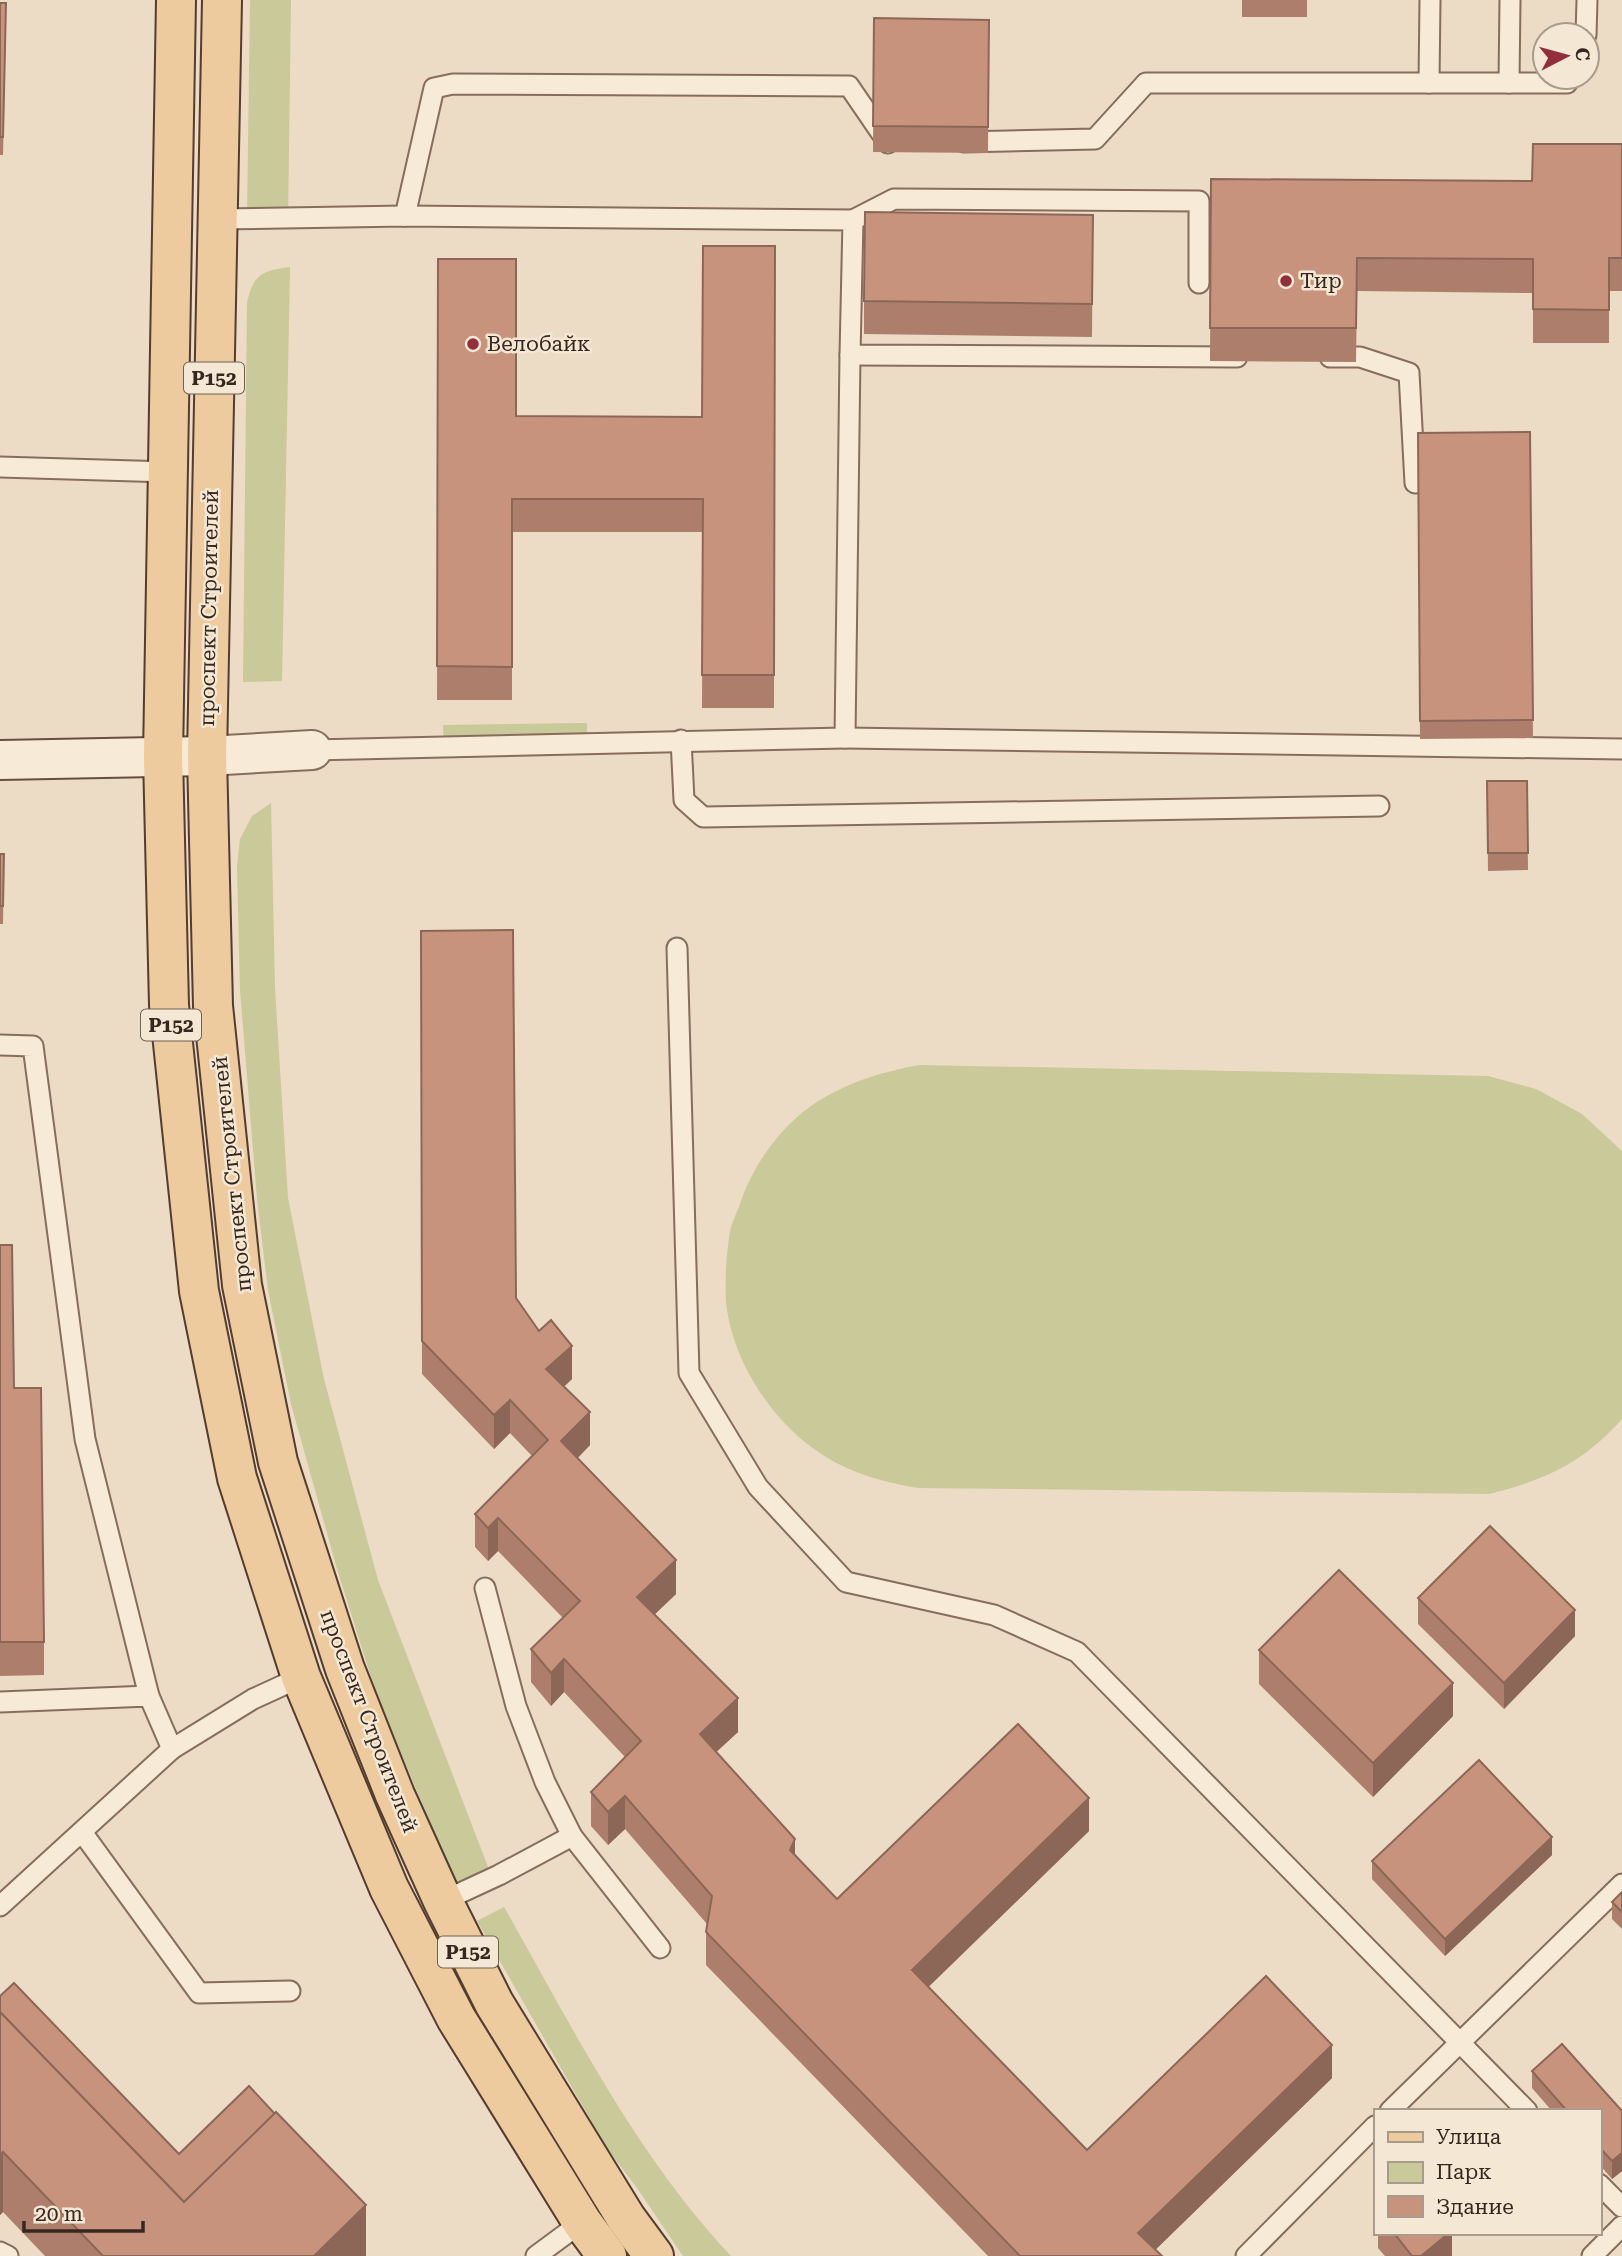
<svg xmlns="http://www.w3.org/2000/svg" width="1622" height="2256" font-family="'Roboto Serif',serif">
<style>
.green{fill:#c9c999}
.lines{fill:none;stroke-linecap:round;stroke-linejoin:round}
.lane-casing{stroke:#866d5c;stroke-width:23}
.street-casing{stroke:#866d5c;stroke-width:42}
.secondary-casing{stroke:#684e3f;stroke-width:42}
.primary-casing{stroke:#543c30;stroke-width:42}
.lane{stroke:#f7ead7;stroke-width:19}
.street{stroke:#f7ead7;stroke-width:38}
.secondary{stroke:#f7ead7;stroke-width:38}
.primary{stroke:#edcb9e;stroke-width:38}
.wall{fill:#ac7e6b}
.shaded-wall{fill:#8c6757}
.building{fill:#c8937c;stroke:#8c6757;stroke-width:2}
.poi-dot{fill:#922f3b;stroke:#f4e7d4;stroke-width:2.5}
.labels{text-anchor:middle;stroke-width:5;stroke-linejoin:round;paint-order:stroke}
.shield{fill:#f4e7d4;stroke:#706155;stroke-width:2}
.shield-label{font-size:19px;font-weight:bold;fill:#37281f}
.poi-label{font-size:21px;fill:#37281f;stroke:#f4e7d4;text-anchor:start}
.street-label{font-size:21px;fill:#37281f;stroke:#f4e7d4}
</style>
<rect width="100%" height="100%" fill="#ecdbc5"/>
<g class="green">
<path d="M250,0H291L288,219H247Z"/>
<path d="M290,267L282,681L243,682L247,303C253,274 262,271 290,267Z"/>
<path d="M587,723V751L444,754L443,725Z"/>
<path d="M271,803L275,988L288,1198L324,1379L378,1580L493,1880L461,1896L377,1696L337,1569L291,1404L268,1290L257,1199L240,990L237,866L240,839L252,816Z"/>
<path d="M920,1065L1488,1076L1536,1089L1582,1114L1622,1151V1419C1583,1463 1545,1480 1489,1494L918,1488C884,1482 852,1474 823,1455C773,1424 732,1361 726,1302C725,1282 726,1258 729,1238C730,1225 738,1211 742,1198C755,1163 780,1128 811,1106C845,1083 880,1072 920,1065Z"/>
<path d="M504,1907C572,2027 636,2155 731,2256H683L637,2188L606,2147L477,1921Z"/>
</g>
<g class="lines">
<defs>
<g id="lane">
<path d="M1586,35L1587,0"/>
<path d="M1429,83L1430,0"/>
<path d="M1509,83L1510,0"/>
<path d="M964,142L1095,139L1146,83H1567L1571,77"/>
<path d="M405,216L434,88L453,84L849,86L888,143"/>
<path d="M217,219L405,216L853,220L850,355L1237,357"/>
<path d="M853,220L894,199L1199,201V283"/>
<path d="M1330,357H1360L1409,373L1415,483"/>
<path d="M0,467L169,472"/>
<path d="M845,738L1622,749"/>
<path d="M681,740L684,800L703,817L1379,806"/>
<path d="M312,750L845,738L850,355"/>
<path d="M677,948L689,1373L758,1487L846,1582L994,1615L1077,1652L1527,2111"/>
<path d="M0,1045L33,1046L85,1439L149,1696"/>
<path d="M485,1588L516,1706L545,1782L572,1836L660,1948"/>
<path d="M0,1702L149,1696L172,1749"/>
<path d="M82,1832L199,1993L290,1991"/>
<path d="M443,1901L499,1875L572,1836"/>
<path d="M0,1906L172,1749L253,1699L301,1677"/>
<path d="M1390,2111L1622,1884"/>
<path d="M1599,2184L1622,2207"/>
<path d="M0,2252L8,2256"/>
<path d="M536,2256L582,2222"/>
<path d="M1246,2256L1375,2126"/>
<path d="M1592,2256L1622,2226"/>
</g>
<path id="street" d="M207,756L312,750"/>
<path id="secondary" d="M0,760L207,756"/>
<g id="primary">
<path d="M176,0L163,757L169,1005L199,1291L237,1478L301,1677L389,1888L456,2018L582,2222L607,2256"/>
<path d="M222,0L207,756L213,1006L242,1285L278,1462L345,1669L395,1795L443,1901L494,2003L626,2218L654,2256"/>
</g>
</defs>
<use href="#lane" class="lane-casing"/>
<use href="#street" class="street-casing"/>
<use href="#secondary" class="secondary-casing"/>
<use href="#primary" class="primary-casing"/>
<use href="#lane" class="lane"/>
<use href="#street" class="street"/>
<use href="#secondary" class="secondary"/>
<use href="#primary" class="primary"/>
</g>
<g class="wall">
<rect x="1242" y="0" width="65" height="17"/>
<path d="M0,3L6,21L3,155H0Z"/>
<path d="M874,18L989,20L988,153L873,152Z"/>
<path d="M1622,144V291H1609V343H1533V293L1357,291L1356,362L1210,361L1211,179L1532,181Z"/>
<path d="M1093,215L1092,337L864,334V301Z"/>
<path d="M775,246L774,708H702L703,532H512V700H437L438,259L516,416L702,417Z"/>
<path d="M1530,432L1533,738L1420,739L1418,433Z"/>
<path d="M1487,781H1527L1528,870L1488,871Z"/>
<path d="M0,854H4L3,924H0Z"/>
<path d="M421,931L516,1298L572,1379L564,1387L590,1445L578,1458L676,1594L654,1615L738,1732L716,1752L795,1855L837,1899L1089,1831L928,1987L1087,2150L1332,2078L1155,2250L1162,2256H988L706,1965V1932L707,1924L625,1829L608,1845L591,1826V1792L625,1757L564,1692L551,1706L531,1682V1649L563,1618L498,1551L488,1561L475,1547V1514L532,1456L510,1433L494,1449L422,1374Z"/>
<path d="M0,1245L14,1388L44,1642V1675L0,1676Z"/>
<path d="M1418,1598L1575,1636L1504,1709L1418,1624Z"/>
<path d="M1259,1650L1453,1716L1373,1797L1259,1684Z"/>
<path d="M1552,1855L1445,1956L1372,1879V1861Z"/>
<path d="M1622,1892V1929L1612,1919V1902Z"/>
<path d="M0,1996L179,2154L366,2256H45L3,2212L0,2215Z"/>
<path d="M1532,2071L1622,2111V2171L1612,2179L1599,2164V2111H1552L1532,2088Z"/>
<path d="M1378,2233H1452V2256H1385L1378,2248Z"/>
</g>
<g class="shaded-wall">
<path d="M572,1346V1379L546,1402V1369Z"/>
<path d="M510,1400V1433L494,1449V1415Z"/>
<path d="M590,1412V1445L561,1474V1441Z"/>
<path d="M498,1518V1551L488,1561V1528Z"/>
<path d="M676,1560V1594L637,1631V1597Z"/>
<path d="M1575,1610V1636L1504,1709V1683Z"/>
<path d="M564,1659V1692L551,1706V1673Z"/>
<path d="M1453,1683V1716L1373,1797V1763Z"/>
<path d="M738,1698V1732L700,1767V1734Z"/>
<path d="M625,1796V1829L608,1845V1812Z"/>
<path d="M1089,1798V1831L912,2003V1970Z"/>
<path d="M1552,1837V1855L1445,1956V1939Z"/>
<path d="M795,1839V1872L790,1850Z"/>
<path d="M1332,2045V2078L1149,2256L1138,2233Z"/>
<path d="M3,2152V2212L0,2215V2155Z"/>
<path d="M1622,2153V2171L1612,2179V2161Z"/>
<path d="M366,2205V2256H314Z"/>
<path d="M1449,2233H1452V2256H1421Z"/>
</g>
<g class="building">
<path d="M0,3H6L3,137H0Z"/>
<path d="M874,18L989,20L988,127L873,126Z"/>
<path d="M1533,144H1622V258H1609V310L1533,309V259L1357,258L1356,328H1210L1211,179L1532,181Z"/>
<path d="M865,212L1093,215L1092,304L864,301Z"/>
<path d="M703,246H775L774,675H702L703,499H512V667L437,666L438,259H516V416L702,417Z"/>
<path d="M1530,432L1533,720L1420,721L1418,433Z"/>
<path d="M1487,781H1527L1528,853H1488Z"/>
<path d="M0,854H4L3,906H0Z"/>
<path d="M513,930L516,1298L539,1331L551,1320L572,1346L546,1369L590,1412L561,1441L676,1560L637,1597L738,1698L700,1734L795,1839L790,1850L837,1899L1018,1724L1089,1798L912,1970L1087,2150L1266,1976L1332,2045L1138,2233L1162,2256H1020L706,1932L712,1896L625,1796L608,1812L591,1792L641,1741L564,1659L551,1673L531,1649L580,1601L498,1518L488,1528L475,1514L548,1440L510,1400L494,1415L422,1341L421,931Z"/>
<path d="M0,1245H12L14,1388H41L44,1642H0Z"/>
<path d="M1490,1526L1575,1610L1504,1683L1418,1598Z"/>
<path d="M1339,1570L1453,1683L1373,1763L1259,1650Z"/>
<path d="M1479,1760L1552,1837L1445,1939L1372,1861Z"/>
<path d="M1622,1892V1912L1612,1902Z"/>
<path d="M14,1983L179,2154L249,2086L275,2114L184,2202L0,2012V1996Z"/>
<path d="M0,2012L184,2202L276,2112L366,2205L314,2256H103L3,2152L0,2155Z"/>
<path d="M1562,2044L1622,2111V2153L1612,2161L1599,2147V2111H1567L1532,2071Z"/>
<path d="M1394,2233H1449L1421,2256H1412Z"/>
</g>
<g class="poi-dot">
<circle cx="1286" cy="281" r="7"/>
<circle cx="473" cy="344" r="7"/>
</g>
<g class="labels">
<g class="shield">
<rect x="184" y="362.5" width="60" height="31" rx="5"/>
<rect x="141" y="1009.5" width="60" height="31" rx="5"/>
<rect x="438" y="1936.5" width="60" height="31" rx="5"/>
</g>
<g class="shield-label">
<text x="214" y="385">Р152</text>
<text x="171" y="1032">Р152</text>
<text x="468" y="1959">Р152</text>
</g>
<g class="poi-label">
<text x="1300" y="288">Тир</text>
<text x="487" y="351">Велобайк</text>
</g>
<g class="street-label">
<text transform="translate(209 608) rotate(-89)" y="7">проспект Строителей</text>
<text transform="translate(232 1174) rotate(-96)" y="7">проспект Строителей</text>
<text transform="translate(369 1721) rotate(69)" y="7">проспект Строителей</text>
</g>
</g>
<rect x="1374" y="2109" width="228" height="126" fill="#f4e7d4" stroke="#a89b8c" stroke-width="2"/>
<rect x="1388" y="2132" width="35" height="10" fill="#edcb9e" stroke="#a89b8c" stroke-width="2"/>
<text x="1436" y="2144" font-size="21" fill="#37281f">Улица</text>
<rect x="1388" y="2162" width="35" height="21" fill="#c9c999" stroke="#a89b8c" stroke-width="2"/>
<text x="1436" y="2179" font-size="21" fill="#37281f">Парк</text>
<rect x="1388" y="2196" width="35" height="21" fill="#c8937c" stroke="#a89b8c" stroke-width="2"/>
<text x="1436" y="2214" font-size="21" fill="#37281f">Здание</text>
<g transform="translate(1566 56) rotate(84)"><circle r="33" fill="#f4e7d4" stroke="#a89b8c" stroke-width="2"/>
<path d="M0-5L12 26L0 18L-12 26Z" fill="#922f3b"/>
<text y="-10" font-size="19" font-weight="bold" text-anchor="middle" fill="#37281f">С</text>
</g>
<path d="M24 2221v10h119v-10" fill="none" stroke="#37281f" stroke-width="3.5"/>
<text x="35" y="2221" font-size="21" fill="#37281f" stroke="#f4e7d4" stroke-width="5" paint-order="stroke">20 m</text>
</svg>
